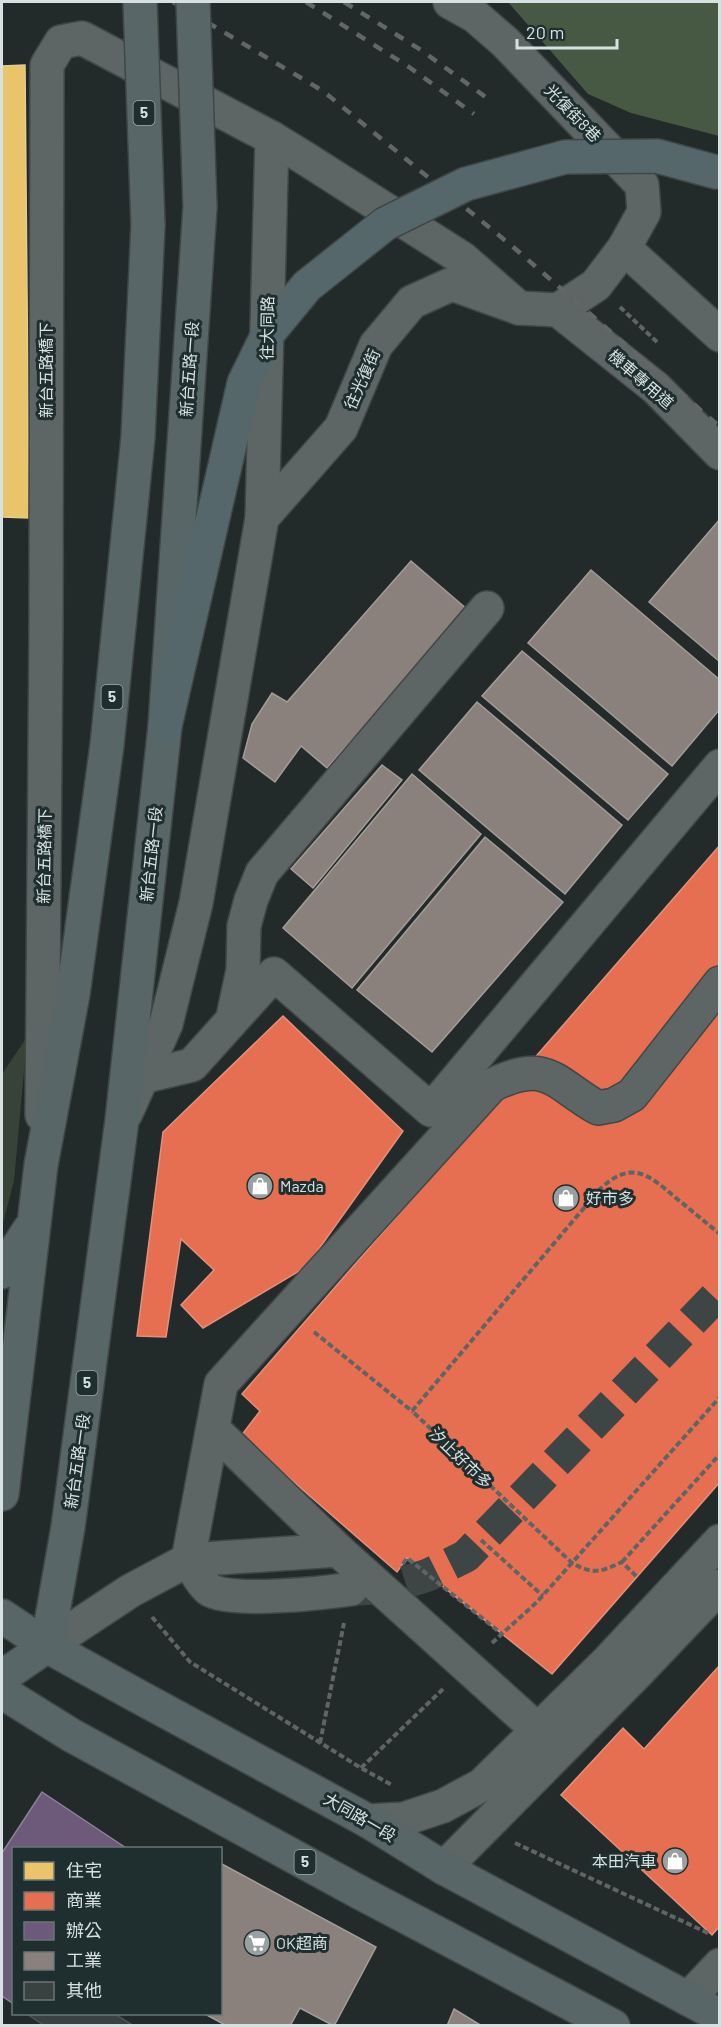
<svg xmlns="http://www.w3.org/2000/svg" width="721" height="2027" font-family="Barlow,'Noto Sans TC',sans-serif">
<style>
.green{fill:#384337}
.forest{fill:#475943}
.homes{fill:#e9c46a;stroke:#e4cd8e;stroke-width:1.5}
.shops{fill:#e76f51;stroke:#e2917c;stroke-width:1.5}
.offices{fill:#6d597a;stroke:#8d8299;stroke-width:1.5}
.industry{fill:#8a817c;stroke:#a19e9a;stroke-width:1.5}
.building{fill:#394240;stroke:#4e5453;stroke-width:1.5}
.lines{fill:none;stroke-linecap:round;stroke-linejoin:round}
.minor-tunnel{stroke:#3d4545;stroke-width:33;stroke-dasharray:33 16;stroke-linecap:butt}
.minor-casing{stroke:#404747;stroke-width:36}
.major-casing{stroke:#404747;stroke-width:36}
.highway-casing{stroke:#404747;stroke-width:36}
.path{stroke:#5e6564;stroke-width:4;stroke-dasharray:6 3;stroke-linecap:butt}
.minor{stroke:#5e6565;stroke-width:33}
.major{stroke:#596668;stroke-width:33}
.highway{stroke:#56676b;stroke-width:33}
.rail{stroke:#616766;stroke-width:4.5;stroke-dasharray:10 10;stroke-linecap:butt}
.major-bridge-casing{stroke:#404747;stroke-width:36;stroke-linecap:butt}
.highway-bridge-casing{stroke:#404747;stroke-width:36;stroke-linecap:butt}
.major-bridge{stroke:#596668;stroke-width:33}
.highway-bridge{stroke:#56676b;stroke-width:33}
.labels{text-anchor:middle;stroke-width:6;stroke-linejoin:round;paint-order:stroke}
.shield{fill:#1f2e2e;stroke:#a0abab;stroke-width:1.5}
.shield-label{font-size:15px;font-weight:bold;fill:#d7e1e1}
.street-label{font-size:16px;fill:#d7e1e1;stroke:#1f2e2e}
.poi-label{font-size:16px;fill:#d7e1e1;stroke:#1f2e2e;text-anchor:start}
</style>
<rect width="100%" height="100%" fill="#222a2a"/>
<path class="green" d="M27,1037L14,1181L2,1227V1074Z"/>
<path class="forest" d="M508,2H719V136L631,113L588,94Z"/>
<path class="homes" d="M25,65L29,518L2,517V66Z"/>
<g class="shops">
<path d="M720,845V1482L552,1674L407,1558L397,1572L241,1436L260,1411L242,1394Z"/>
<path d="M283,1016L403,1131L306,1267L203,1328L181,1305L214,1270L181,1239L166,1337L137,1336L163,1132Z"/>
<path d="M720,1665V1926L712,1935L561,1795L623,1728L644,1749Z"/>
</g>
<path class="offices" d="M42,1792L126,1848H14V2004L2,1996V1853Z"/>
<g class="industry">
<path d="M720,519V662L649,602Z"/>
<path d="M411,561L468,610L327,768L301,746L275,782L243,758L252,724L272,693L287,702Z"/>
<path d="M591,570L720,680V709L672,766L528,643Z"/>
<path d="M522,651L668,774L628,820L482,696Z"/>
<path d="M477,702L622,825L565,894L419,770Z"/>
<path d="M382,765L402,780L313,888L291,869Z"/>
<path d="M412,774L481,834L352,988L283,928Z"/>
<path d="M485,837L563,902L432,1052L357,990Z"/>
<path d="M220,1863L376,1947L334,2026L300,2008L290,2026H227L205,2014H220Z"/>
<path d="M454,2009L482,2026H447Z"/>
</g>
<path class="building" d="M27,2014H115L134,2026H45Z"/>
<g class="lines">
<path class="minor-tunnel" d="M357,1589L390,1587L428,1575L466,1556L720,1292"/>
<defs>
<g id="minor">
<path d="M624,248L720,335"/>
<path d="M558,310L656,388L720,453"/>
<path d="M262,518L341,428L376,345L412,302L452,284L519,308L558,310L596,285L624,248L644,212L642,185L505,42L475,16L450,2"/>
<path d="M233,1017L243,970L244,926L251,900L262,873L487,608"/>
<path d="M142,1077L192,1065L274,974L431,1110L720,766"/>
<path d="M126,1113L166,1024L196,903L262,518L272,138"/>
<path d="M42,1115L46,631L47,65L61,42L82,38L272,138L303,157L463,259L519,308"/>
<path d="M213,1429L338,1550"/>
<path d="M351,1589C324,1593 231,1603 210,1590C203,1586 193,1567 188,1560L221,1384L492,1085C547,1058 553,1082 598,1108L614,1105L632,1095L720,983"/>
<path d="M47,1646L130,1591L188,1560L338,1550L560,1750"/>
<path d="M368,1821L404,1819L443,1806L482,1785L608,1661L720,1541"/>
<path d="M444,1868L638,1672L720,1586"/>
<path d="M688,1999L720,1965"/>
</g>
<g id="major">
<path d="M2,1272L29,1230"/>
<path d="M2,1494L41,1165L73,994L107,745L138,437L148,225"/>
<path d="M2,1616L47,1646L132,1693L368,1821L444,1868L720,2016"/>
<path d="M2,1677L47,1646L68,1527L122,1120L165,726L200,207"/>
<path d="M2,1692L71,1735L359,1892L613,2026"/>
</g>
<path id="highway" d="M165,726L244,383L269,332L307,286"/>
</defs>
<use href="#minor" class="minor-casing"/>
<use href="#major" class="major-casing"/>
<use href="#highway" class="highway-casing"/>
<g class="path">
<path d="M620,307L658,343"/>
<path d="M314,1332L413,1412"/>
<path d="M477,1473L412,1411L600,1189C632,1159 649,1175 676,1198C691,1210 705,1222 720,1234"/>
<path d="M477,1473L572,1563C593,1575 601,1572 622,1562L637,1577"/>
<path d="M481,1540L543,1596"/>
<path d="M622,1562L720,1454"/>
<path d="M403,1564L407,1558L502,1634"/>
<path d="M152,1617L190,1662L361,1768L392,1785"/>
<path d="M492,1643L537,1602L720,1397"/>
<path d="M320,1743L344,1623"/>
<path d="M361,1768L443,1689"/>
<path d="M515,1843L710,1934"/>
</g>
<use href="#minor" class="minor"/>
<use href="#major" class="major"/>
<use href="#highway" class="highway"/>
<g class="rail">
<path d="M173,2L323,91L512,246L720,427"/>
<path d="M306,2L409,67L474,114"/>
<path d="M344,2L421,50L487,98"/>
</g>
<defs>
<g id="major-bridge">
<path d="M140,2L148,225"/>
<path d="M193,2L200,207"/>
</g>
<path id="highway-bridge" d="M307,286L385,224L466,184L565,157L657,156L720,173"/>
</defs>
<use href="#major-bridge" class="major-bridge-casing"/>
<use href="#highway-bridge" class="highway-bridge-casing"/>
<use href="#major-bridge" class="major-bridge"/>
<use href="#highway-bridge" class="highway-bridge"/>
</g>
<defs>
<symbol id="shop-disc" viewBox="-11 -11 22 22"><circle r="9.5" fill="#98a1a1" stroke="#1f2e2e"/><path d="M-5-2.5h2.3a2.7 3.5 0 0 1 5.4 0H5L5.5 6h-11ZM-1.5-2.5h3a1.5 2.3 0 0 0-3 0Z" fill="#fff"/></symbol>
<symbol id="supermarket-disc" viewBox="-11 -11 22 22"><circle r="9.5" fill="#98a1a1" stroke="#1f2e2e"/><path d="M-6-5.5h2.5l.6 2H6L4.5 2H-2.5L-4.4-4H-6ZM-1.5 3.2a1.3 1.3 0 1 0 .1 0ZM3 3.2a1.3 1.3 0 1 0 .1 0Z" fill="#fff"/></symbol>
</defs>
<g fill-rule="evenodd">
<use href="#shop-disc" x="245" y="1171" width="30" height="30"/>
<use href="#shop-disc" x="551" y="1183" width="30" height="30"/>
<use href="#shop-disc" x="660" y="1846" width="30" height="30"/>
<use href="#supermarket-disc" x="242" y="1928" width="30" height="30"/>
</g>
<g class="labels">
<g class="shield">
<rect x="133.5" y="101" width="21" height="24" rx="4.5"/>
<rect x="101.5" y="685" width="21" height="24" rx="4.5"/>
<rect x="76.5" y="1371" width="21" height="24" rx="4.5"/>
<rect x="294.5" y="1850" width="21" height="24" rx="4.5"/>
</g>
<g class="shield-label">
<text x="144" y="118">5</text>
<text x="112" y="702">5</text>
<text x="87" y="1388">5</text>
<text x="305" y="1867">5</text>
</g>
<g class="street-label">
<text transform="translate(573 113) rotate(46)" y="6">光復街8巷</text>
<text transform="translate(267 328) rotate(-89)" y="6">往大同路</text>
<text transform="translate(189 369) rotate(-86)" y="6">新台五路一段</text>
<text transform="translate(46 370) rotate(-90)" y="6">新台五路橋下</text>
<text transform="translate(362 379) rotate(-66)" y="6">往光復街</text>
<text transform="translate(641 379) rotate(41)" y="6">機車專用道</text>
<text transform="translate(151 854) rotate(-84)" y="6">新台五路一段</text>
<text transform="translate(44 856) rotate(-89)" y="6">新台五路橋下</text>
<text transform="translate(461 1458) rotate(44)" y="6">汐止好市多</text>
<text transform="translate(77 1461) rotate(-82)" y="6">新台五路一段</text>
<text transform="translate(360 1817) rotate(30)" y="6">大同路一段</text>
</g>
<g class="poi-label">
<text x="280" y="1192">Mazda</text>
<text x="586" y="1204">好市多</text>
<text x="656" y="1867" text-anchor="end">本田汽車</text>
<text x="276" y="1949">OK超商</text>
</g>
</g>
<rect width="721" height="2027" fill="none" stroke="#d7e1e1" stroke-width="6"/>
<rect x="12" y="1847" width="210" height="168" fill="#1f2e2e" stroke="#697676" stroke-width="1.5"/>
<rect x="24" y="1862" width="30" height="18" fill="#e9c46a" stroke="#697676" stroke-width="1.5"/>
<text x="66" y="1877" font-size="18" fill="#d7e1e1">住宅</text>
<rect x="24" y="1892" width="30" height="18" fill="#e76f51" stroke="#697676" stroke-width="1.5"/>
<text x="66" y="1907" font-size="18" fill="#d7e1e1">商業</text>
<rect x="24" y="1922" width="30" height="18" fill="#6d597a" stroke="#697676" stroke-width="1.5"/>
<text x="66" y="1937" font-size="18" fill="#d7e1e1">辦公</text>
<rect x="24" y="1952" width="30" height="18" fill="#8a817c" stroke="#697676" stroke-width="1.5"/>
<text x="66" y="1967" font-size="18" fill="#d7e1e1">工業</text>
<rect x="24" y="1982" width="30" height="18" fill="#394240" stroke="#697676" stroke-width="1.5"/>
<text x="66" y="1997" font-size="18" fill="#d7e1e1">其他</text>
<path d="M517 39v9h100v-9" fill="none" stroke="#d7e1e1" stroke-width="3"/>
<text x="526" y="39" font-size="18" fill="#d7e1e1" stroke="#1f2e2e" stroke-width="4.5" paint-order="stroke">20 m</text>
</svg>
